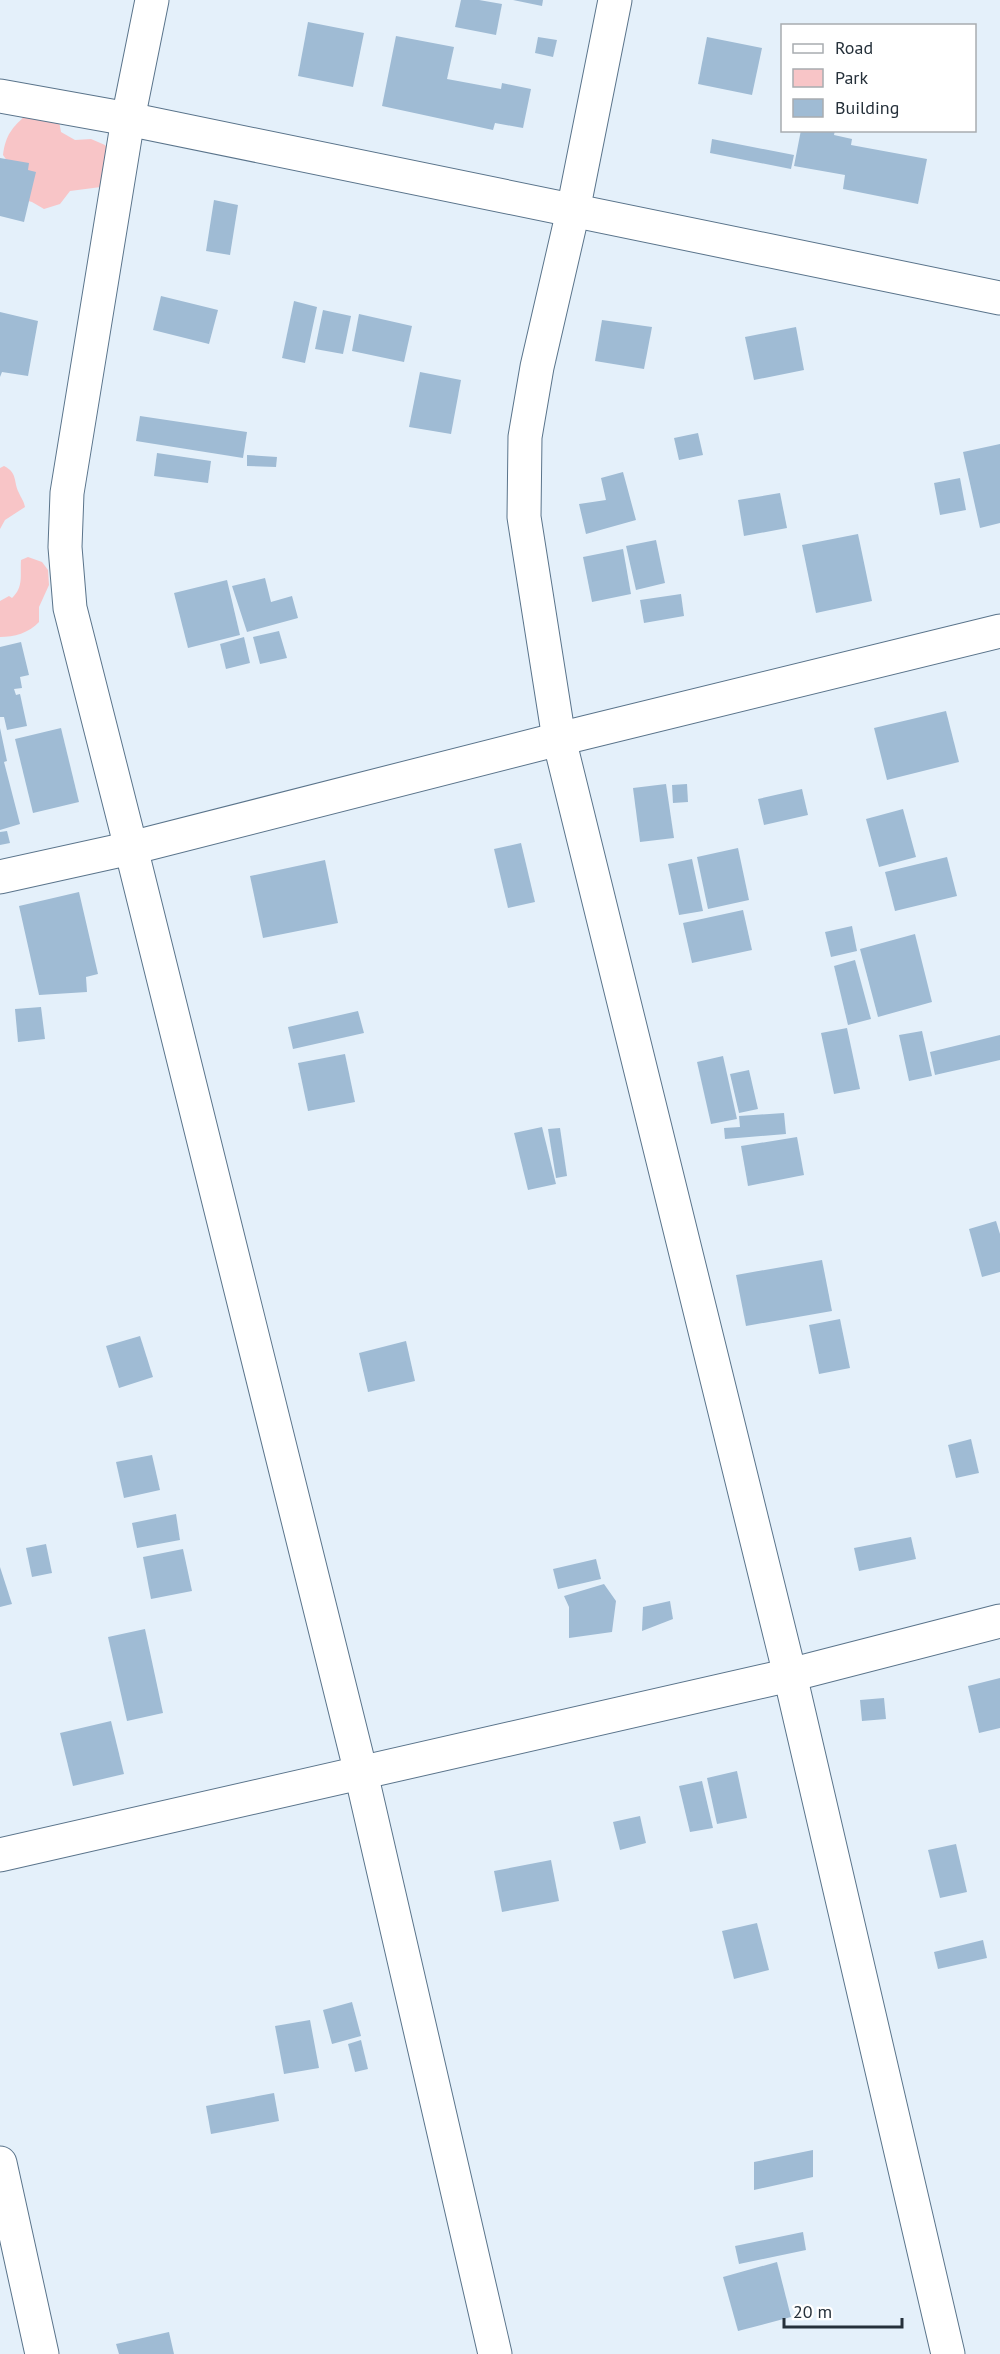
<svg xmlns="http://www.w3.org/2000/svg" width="1000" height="2354" font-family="'PT Sans',sans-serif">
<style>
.green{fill:#f8c5c7}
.building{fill:#9fbbd4}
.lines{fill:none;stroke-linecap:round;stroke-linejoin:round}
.minor-casing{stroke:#5a748b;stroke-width:35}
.minor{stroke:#fff;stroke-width:33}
</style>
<rect width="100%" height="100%" fill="#e4f0fa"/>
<g class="green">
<path d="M27,114L58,116L61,132L75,140L91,139L105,145L114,158L101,187L70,191L60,204L44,209L32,202L21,199L12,168L3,155C6,134 12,128 27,114Z"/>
<path d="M4,466C18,473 13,481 19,493C21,498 24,501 25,507L5,520L0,529V468Z"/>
<path d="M28,557L42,562L48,570L49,585L39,607V622C29,633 14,637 0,637V601L9,596L12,598C24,587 20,575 21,560Z"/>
</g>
<g class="building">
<path d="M461,0H479L502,4L496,35L455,27Z"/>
<path d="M513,0H543L542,6Z"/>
<path d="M308,22L364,33L353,87L298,76Z"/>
<path d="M396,36L454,47L447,79L501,89L502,83L531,89L523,128L495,123L493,130L382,106Z"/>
<path d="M538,37L557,40L553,57L535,53Z"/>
<path d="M707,37L762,48L752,95L698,84Z"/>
<path d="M801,130H835L834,135L852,139L851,145L927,159L918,204L843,189L845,175L794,166Z"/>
<path d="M712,139L794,155L791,169L710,153Z"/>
<path d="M0,158L29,163L28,170L36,172L24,222L0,216Z"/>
<path d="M214,200L238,205L230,255L206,251Z"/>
<path d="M161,296L218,310L209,344L153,330Z"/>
<path d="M294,301L317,307L305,363L282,358Z"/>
<path d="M323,310L351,316L343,354L315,349Z"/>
<path d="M0,312L38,321L28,376L2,372L0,377Z"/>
<path d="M359,314L412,326L404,362L352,351Z"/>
<path d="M602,320L652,327L644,369L595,361Z"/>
<path d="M796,327L804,370L754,380L745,337Z"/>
<path d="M420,372L461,380L451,434L409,427Z"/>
<path d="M140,416L247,432L243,458L136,441Z"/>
<path d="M698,433L703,455L679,460L674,438Z"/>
<path d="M1000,444V523L980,528L963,452Z"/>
<path d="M157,453L211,461L208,483L154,476Z"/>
<path d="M247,455L277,457L276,467L247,466Z"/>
<path d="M623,472L636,520L586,534L579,504L606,500L601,478Z"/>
<path d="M960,478L966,510L940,515L934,483Z"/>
<path d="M780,493L787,528L744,536L738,500Z"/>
<path d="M858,534L872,601L816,613L802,545Z"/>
<path d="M656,540L665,583L636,590L626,546Z"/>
<path d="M623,549L631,594L592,602L583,557Z"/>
<path d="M265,578L271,602L292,596L298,618L247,632L232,586Z"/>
<path d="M227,580L240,635L188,648L174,593Z"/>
<path d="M681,594L684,616L644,623L640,600Z"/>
<path d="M279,631L287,658L260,664L253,637Z"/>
<path d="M244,637L250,663L226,669L220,644Z"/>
<path d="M21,642L29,675L20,677L22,688L14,689L16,695L20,694L27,726L7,730L4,717H0V647Z"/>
<path d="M946,711L959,762L887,780L874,728Z"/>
<path d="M0,728L7,761L4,762L20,824L0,830Z"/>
<path d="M61,728L79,802L33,813L15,739Z"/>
<path d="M666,784L674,838L640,842L633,788Z"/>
<path d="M687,784L688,802L673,803L672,785Z"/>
<path d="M802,789L808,815L764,825L758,799Z"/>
<path d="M903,809L916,857L879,867L866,819Z"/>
<path d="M7,831L10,843L0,845V832Z"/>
<path d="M521,843L535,902L508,908L494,849Z"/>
<path d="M738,848L749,900L708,909L697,857Z"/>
<path d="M947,857L957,896L895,911L885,872Z"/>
<path d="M692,859L703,911L679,915L668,864Z"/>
<path d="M325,860L338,923L263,938L250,876Z"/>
<path d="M79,892L98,974L86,977L87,992L39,995L19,906Z"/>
<path d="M743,910L752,950L692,963L683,923Z"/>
<path d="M852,926L857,951L831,957L825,932Z"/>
<path d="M915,934L932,1002L878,1017L860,949Z"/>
<path d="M855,960L871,1019L848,1025L834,966Z"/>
<path d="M41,1007L45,1039L18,1042L15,1009Z"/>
<path d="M358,1011L364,1033L293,1049L288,1027Z"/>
<path d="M847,1028L860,1089L834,1094L821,1033Z"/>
<path d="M922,1031L932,1076L909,1081L899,1035Z"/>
<path d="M1000,1035V1060L935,1075L930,1052Z"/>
<path d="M345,1054L355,1102L308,1111L298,1063Z"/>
<path d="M723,1056L737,1119L711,1124L697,1062Z"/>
<path d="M749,1070L758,1109L739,1113L730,1074Z"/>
<path d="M784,1113L786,1134L725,1139L724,1128L740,1127L739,1116Z"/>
<path d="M542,1127L556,1184L528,1190L514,1133Z"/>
<path d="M560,1128L567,1176L556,1178L548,1129Z"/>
<path d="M797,1137L804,1175L748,1186L741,1146Z"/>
<path d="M996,1221L1000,1234V1272L982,1277L969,1229Z"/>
<path d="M822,1260L832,1311L746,1326L736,1275Z"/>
<path d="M840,1319L850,1368L819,1374L809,1325Z"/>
<path d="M140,1336L153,1377L119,1388L106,1346Z"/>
<path d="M406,1341L415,1381L368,1392L359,1353Z"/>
<path d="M971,1439L979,1473L956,1478L948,1445Z"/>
<path d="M152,1455L160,1490L124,1498L116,1462Z"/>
<path d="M176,1514L180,1540L137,1548L132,1523Z"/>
<path d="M911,1537L916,1559L859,1571L854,1548Z"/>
<path d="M46,1544L52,1573L32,1577L26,1548Z"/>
<path d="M183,1549L192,1591L151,1599L143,1557Z"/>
<path d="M596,1559L601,1579L558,1589L553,1569Z"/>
<path d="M0,1567L12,1604L0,1607Z"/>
<path d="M604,1584L616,1601L612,1632L569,1638V1607L564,1596Z"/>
<path d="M670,1601L673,1619L642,1631L643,1607Z"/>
<path d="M145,1629L163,1713L127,1721L108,1637Z"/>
<path d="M1000,1678V1728L979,1733L968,1686Z"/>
<path d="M884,1698L886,1719L862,1721L860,1700Z"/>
<path d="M111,1721L124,1774L73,1786L60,1733Z"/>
<path d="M737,1771L747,1818L717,1824L707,1778Z"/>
<path d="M702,1781L713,1828L690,1832L679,1786Z"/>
<path d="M640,1816L646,1843L620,1850L613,1822Z"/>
<path d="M956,1844L967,1892L940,1898L928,1850Z"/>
<path d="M551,1860L559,1901L502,1912L494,1871Z"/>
<path d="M757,1923L769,1970L734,1979L722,1931Z"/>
<path d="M983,1940L987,1958L938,1969L934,1952Z"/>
<path d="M352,2002L361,2036L332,2044L323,2010Z"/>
<path d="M310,2020L319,2068L284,2074L275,2026Z"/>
<path d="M361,2040L368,2069L355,2072L348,2044Z"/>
<path d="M274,2093L279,2121L211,2134L206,2106Z"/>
<path d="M813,2150V2177L754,2190V2162Z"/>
<path d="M803,2232L806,2250L739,2264L735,2246Z"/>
<path d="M777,2262L791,2317L738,2331L723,2277Z"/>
<path d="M169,2332L174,2354H119L116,2344Z"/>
</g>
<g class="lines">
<defs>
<g id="minor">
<path d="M152,0L128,119L67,493L65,547L70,608L131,848L361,1773L495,2354"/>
<path d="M615,0L573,211L537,367L525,437L524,517L559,739L790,1675L948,2354"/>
<path d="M0,96L128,119L1000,298"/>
<path d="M0,877L131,848L559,739L1000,631"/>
<path d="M0,1855L790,1675L1000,1621"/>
<path d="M0,2163L42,2354"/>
</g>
</defs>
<use href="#minor" class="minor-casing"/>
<use href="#minor" class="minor"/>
</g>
<rect x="781" y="24" width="195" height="108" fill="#ffffff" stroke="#a8acb0" stroke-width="1.5"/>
<rect x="793" y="44" width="30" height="9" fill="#ffffff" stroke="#a8acb0" stroke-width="1.5"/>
<text x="835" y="54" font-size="18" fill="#25303a">Road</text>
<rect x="793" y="69" width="30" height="18" fill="#f8c5c7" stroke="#a8acb0" stroke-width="1.5"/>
<text x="835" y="84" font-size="18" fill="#25303a">Park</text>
<rect x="793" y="99" width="30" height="18" fill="#9fbbd4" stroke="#a8acb0" stroke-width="1.5"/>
<text x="835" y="114" font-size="18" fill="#25303a">Building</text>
<path d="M784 2318v9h118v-9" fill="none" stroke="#25303a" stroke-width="3"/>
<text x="793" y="2318" font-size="18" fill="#25303a" stroke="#ffffff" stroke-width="4.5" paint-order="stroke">20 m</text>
</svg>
